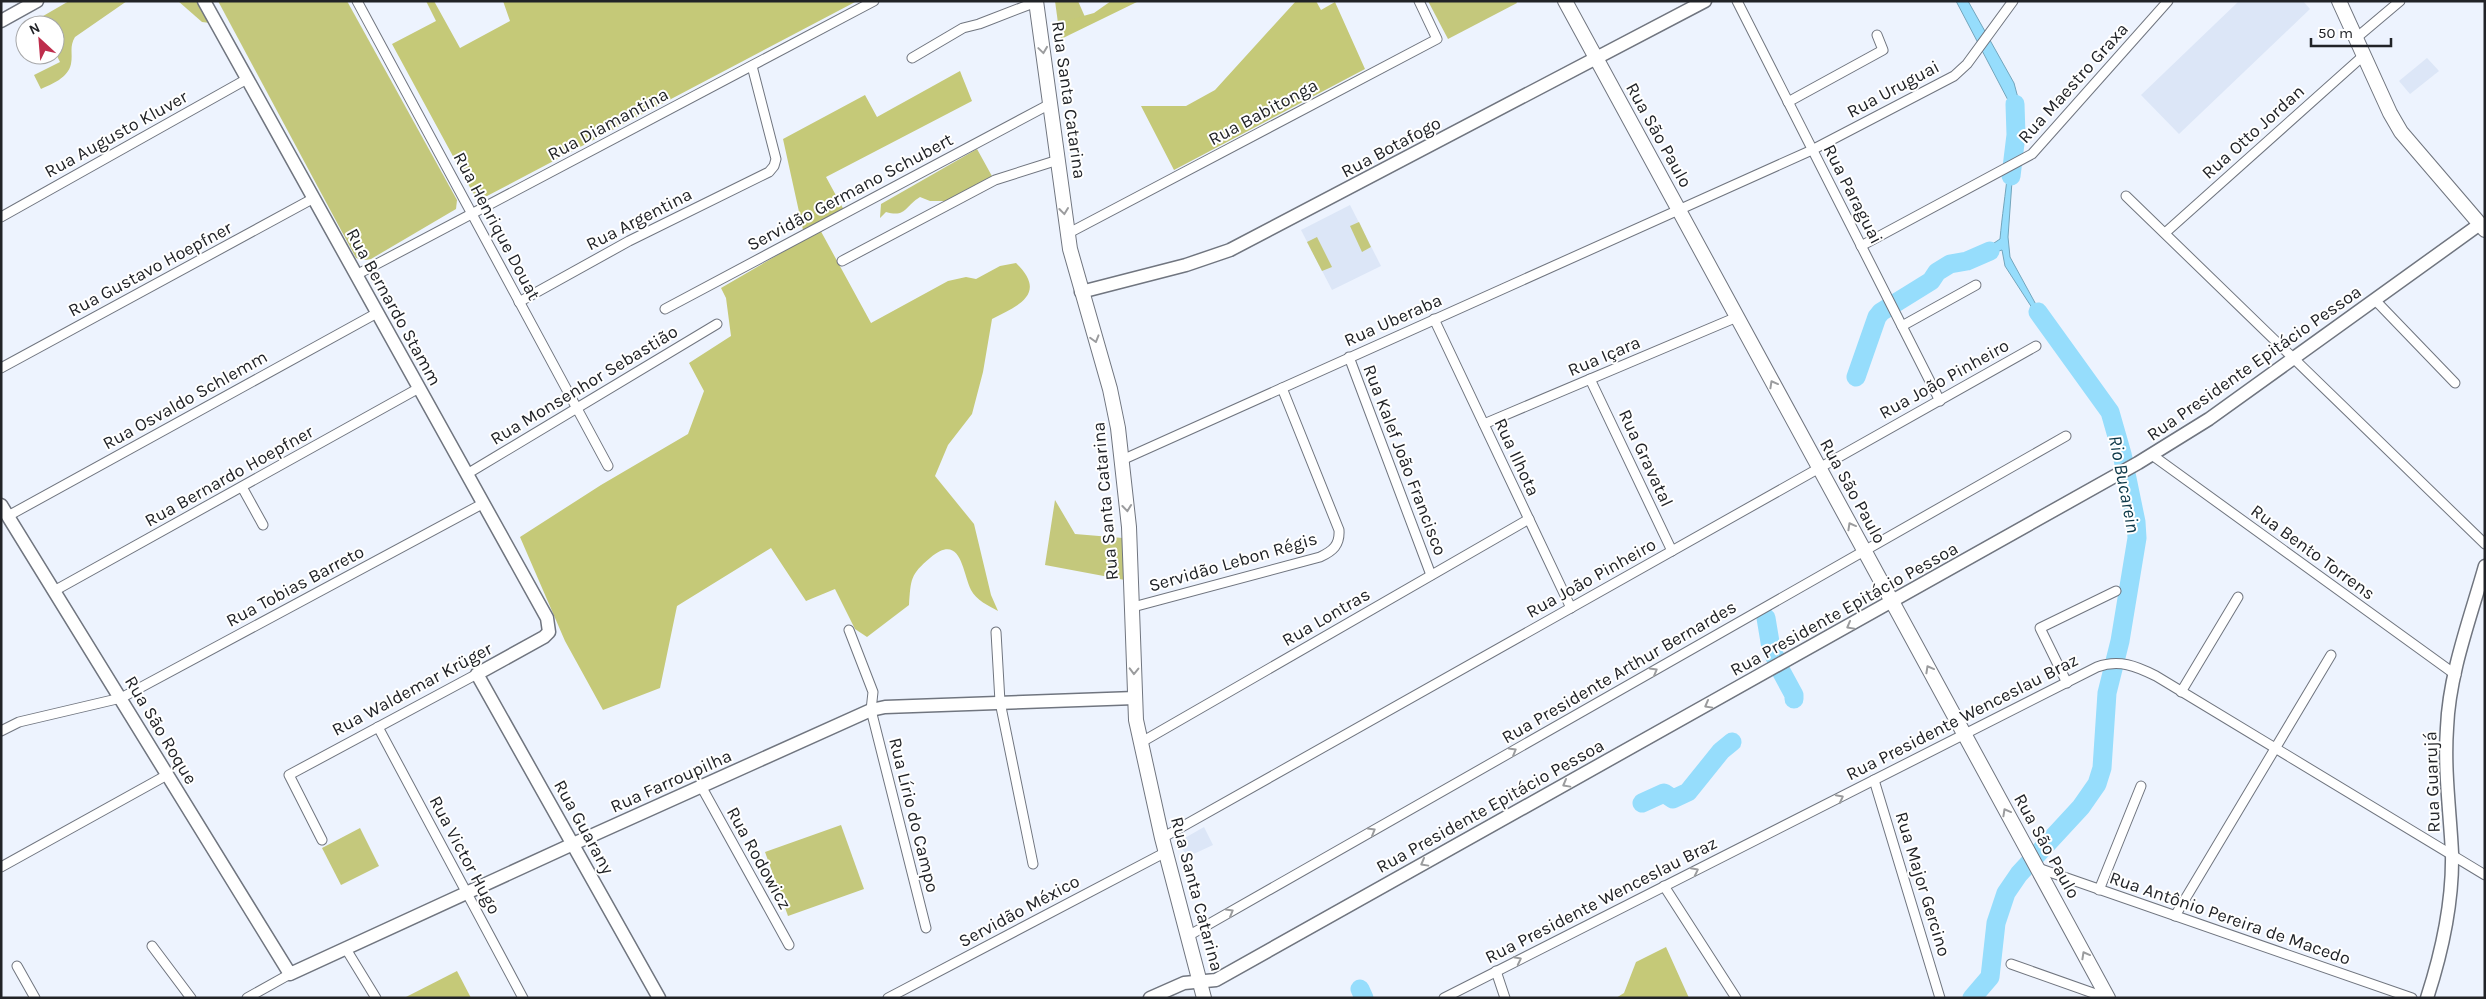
<svg xmlns="http://www.w3.org/2000/svg" width="2486" height="999" font-family="Karla,sans-serif">
<style>
.built{fill:#dce6f7}
.green{fill:#c4c87c}
.forest{fill:#c5c978}
.water{fill:#96ddfc;stroke:#73a5bc}
.lines{fill:none;stroke-linecap:round;stroke-linejoin:round}
.river{stroke:#96ddfc;stroke-width:19}
.street-casing{stroke:#70757f;stroke-width:11}
.secondary-casing{stroke:#70757f;stroke-width:15}
.primary-casing{stroke:#70757f;stroke-width:16}
.street{stroke:#fff;stroke-width:9}
.secondary{stroke:#fff;stroke-width:12}
.primary{stroke:#fff;stroke-width:14}
.oneway{stroke:#9b9c9e}
.labels{text-anchor:middle;stroke-width:4;stroke-linejoin:round;paint-order:stroke}
.street-label{font-size:18px;fill:#212327;stroke:#fff}
.water-label{font-size:19px;font-style:italic;fill:#0c3848;stroke:#fff}
</style>
<rect width="100%" height="100%" fill="#edf3fe"/>
<g class="built">
<path d="M2239,1H2303L2310,9L2179,134L2141,95Z"/>
<path d="M2427,58L2439,71L2410,94L2399,81Z"/>
<path d="M1350,205L1381,266L1332,290L1301,230Z"/>
<path d="M1204,827L1213,845L1187,857L1181,846L1183,839Z"/>
</g>
<g class="green">
<path d="M69,1H127L75,37C69,47 73,53 71,64C68,78 52,84 41,89L34,75L60,62L55,52V25H41L38,19Z"/>
<path d="M178,1H197L210,23L202,22Z"/>
<path d="M218,1H347L457,200L456,209L371,259L365,260L356,258Z"/>
<path d="M1055,1H1078L1085,17L1058,23Z"/>
<path d="M1428,1H1516L1517,3L1448,39Z"/>
<path d="M977,149L993,178L950,201H930L920,197C905,206 906,218 886,212L880,218L881,204Z"/>
<path d="M1359,222L1371,247L1362,252L1350,226Z"/>
<path d="M1317,237L1332,267L1322,271L1307,242Z"/>
<path d="M1055,500L1075,534L1123,538L1125,580L1045,565Z"/>
<path d="M841,825L864,889L788,916L765,852Z"/>
<path d="M360,828L379,866L341,885L322,848Z"/>
</g>
<g class="forest">
<path d="M426,1H434L460,48L510,21L503,1H857L487,196L479,197L473,193L392,44L436,21Z"/>
<path d="M1111,1H1139L1061,39L1058,23L1094,13Z"/>
<path d="M1296,1H1316L1321,10L1335,2L1365,69L1174,170L1141,106H1186L1215,90Z"/>
<path d="M960,71L972,101L826,177L845,212L818,226L871,323L948,281L966,277L976,279L1000,266L1016,263C1048,294 1018,306 992,319L983,372L972,414L948,445L935,476L974,524L991,595L998,611C989,606 976,600 971,590C962,571 961,532 930,558C910,575 911,579 909,605L867,637L855,629L835,589L806,601L771,548L677,606L660,688L603,710L565,641L520,537L601,485L688,434L704,391L689,363L731,336L726,298L721,288L805,239L783,139L865,95L877,117Z"/>
<path d="M1666,947L1689,998H1616L1624,993L1636,962Z"/>
<path d="M457,971L471,998H404Z"/>
</g>
<path class="water" d="M1956,1H1968L2014,83L2018,98L2008,237L2010,257L2051,332L2047,331L2005,266L2002,250L1967,261L2000,239C2004,194 2014,148 2009,102Z"/>
<g class="lines">
<g class="river">
<path d="M2011,176L2016,135L2015,104"/>
<path d="M1856,377L1877,317L1881,312L1931,281L1937,272L1950,264L1967,261L1990,251"/>
<path d="M1766,618L1771,648L1776,659"/>
<path d="M1781,671L1794,695V699"/>
<path d="M1642,803L1664,793L1673,799L1688,792L1721,751L1732,742"/>
<path d="M1360,989L1364,998"/>
<path d="M1972,998L1990,977L1996,923L2006,893L2019,874L2081,807L2097,784L2102,768L2107,693L2120,641L2137,538L2136,522L2122,454L2110,412L2038,312"/>
</g>
<defs>
<g id="street">
<path d="M357,1L608,466"/>
<path d="M1737,1L1940,401"/>
<path d="M2355,39L2400,1"/>
<path d="M912,58L963,28L979,24L1036,2"/>
<path d="M1788,102L1883,50L1877,35"/>
<path d="M2126,196L2485,544"/>
<path d="M1,217L247,79"/>
<path d="M2165,233L2363,56"/>
<path d="M1067,234L1437,39L1419,1"/>
<path d="M1861,246L2032,154L2168,1"/>
<path d="M842,261L995,180L1058,160"/>
<path d="M356,275L874,1"/>
<path d="M2376,301L2455,383"/>
<path d="M519,302L629,241L769,172L774,166L776,159L752,66"/>
<path d="M665,309L1050,104"/>
<path d="M1434,319L1571,608"/>
<path d="M1902,326L1976,285"/>
<path d="M1349,357L1431,575"/>
<path d="M1,368L314,198"/>
<path d="M1590,379L1672,551"/>
<path d="M1484,424L1737,317"/>
<path d="M2152,455L2456,675"/>
<path d="M1122,460L1812,150L1954,76L1967,64L2013,1"/>
<path d="M467,474L717,324"/>
<path d="M242,487L263,525"/>
<path d="M8,516L377,313"/>
<path d="M54,591L419,388"/>
<path d="M1133,607L1320,557C1333,551 1340,545 1339,530L1282,388"/>
<path d="M849,630L873,692L871,710L926,928"/>
<path d="M996,632L1000,702L1033,864"/>
<path d="M2067,683L2040,628L2116,591"/>
<path d="M2181,692L2238,597"/>
<path d="M378,727L523,998"/>
<path d="M1,731L19,722L121,698L484,503"/>
<path d="M1140,743L1529,519"/>
<path d="M1874,780L1940,998"/>
<path d="M701,786L789,945"/>
<path d="M1162,838L2036,346"/>
<path d="M322,840L289,775L477,674"/>
<path d="M1,867L167,775"/>
<path d="M2038,868L2412,998"/>
<path d="M1664,886L1736,998"/>
<path d="M2099,890L2141,786"/>
<path d="M2175,916L2331,655"/>
<path d="M1188,936L2066,436"/>
<path d="M152,946L191,998"/>
<path d="M346,949L376,998"/>
<path d="M2011,964L2107,998"/>
<path d="M17,966L35,998"/>
<path d="M1496,971L1505,998"/>
<path d="M247,998L290,974"/>
<path d="M888,998L1166,852"/>
<path d="M1444,998L2097,667C2119,659 2136,666 2156,676L2485,875"/>
</g>
<g id="secondary">
<path d="M204,1L547,618L549,632L544,637L477,674L659,998"/>
<path d="M1,21L37,1"/>
<path d="M1081,292L1186,265L1230,250L1705,1"/>
<path d="M1,505L290,974L573,844L871,710L885,707L1135,698"/>
<path d="M1150,998L1184,983L1216,980L2138,463L2209,419L2480,224"/>
<path d="M2427,998C2442,952 2453,901 2452,853C2450,812 2444,770 2447,728C2449,674 2470,619 2485,566"/>
</g>
<g id="primary">
<path d="M1036,1L1070,249L1110,389L1118,428L1129,527L1136,720L1162,838L1204,998"/>
<path d="M1565,1L2108,998"/>
<path d="M2339,1L2390,113L2401,132L2485,230"/>
</g>
</defs>
<use href="#street" class="street-casing"/>
<use href="#secondary" class="secondary-casing"/>
<use href="#primary" class="primary-casing"/>
<use href="#street" class="street"/>
<use href="#secondary" class="secondary"/>
<use href="#primary" class="primary"/>
</g>
<defs><path id="oneway-chevron" d="M-2-3.5L2.5 0L-2 3.5" fill="none" stroke-width="1.6" stroke-linecap="round" stroke-linejoin="round" transform="scale(1.25)"/></defs>
<g class="oneway">
<use href="#oneway-chevron" transform="translate(1043 50) rotate(82)"/>
<use href="#oneway-chevron" transform="translate(1064 211) rotate(83)"/>
<use href="#oneway-chevron" transform="translate(1095 339) rotate(74)"/>
<use href="#oneway-chevron" transform="translate(1773 384) rotate(-119)"/>
<use href="#oneway-chevron" transform="translate(1127 508) rotate(84)"/>
<use href="#oneway-chevron" transform="translate(1851 526) rotate(-119)"/>
<use href="#oneway-chevron" transform="translate(1850 626) rotate(151)"/>
<use href="#oneway-chevron" transform="translate(1929 669) rotate(-119)"/>
<use href="#oneway-chevron" transform="translate(1134 671) rotate(91)"/>
<use href="#oneway-chevron" transform="translate(1654 671) rotate(-30)"/>
<use href="#oneway-chevron" transform="translate(1708 705) rotate(151)"/>
<use href="#oneway-chevron" transform="translate(1513 751) rotate(-30)"/>
<use href="#oneway-chevron" transform="translate(1566 784) rotate(151)"/>
<use href="#oneway-chevron" transform="translate(1840 798) rotate(-27)"/>
<use href="#oneway-chevron" transform="translate(2006 812) rotate(-119)"/>
<use href="#oneway-chevron" transform="translate(1372 831) rotate(-30)"/>
<use href="#oneway-chevron" transform="translate(1424 863) rotate(151)"/>
<use href="#oneway-chevron" transform="translate(1695 871) rotate(-27)"/>
<use href="#oneway-chevron" transform="translate(1230 912) rotate(-30)"/>
<use href="#oneway-chevron" transform="translate(2085 955) rotate(-119)"/>
<use href="#oneway-chevron" transform="translate(1518 960) rotate(-27)"/>
</g>
<g class="labels">
<g class="street-label">
<text transform="translate(2073 83) rotate(-48)" y="6">Rua Maestro Graxa</text>
<text transform="translate(1893 89) rotate(-28)" y="6">Rua Uruguai</text>
<text transform="translate(1069 100) rotate(82)" y="6">Rua Santa Catarina</text>
<text transform="translate(1263 112) rotate(-28)" y="6">Rua Babitonga</text>
<text transform="translate(608 124) rotate(-28)" y="6">Rua Diamantina</text>
<text transform="translate(2253 132) rotate(-42)" y="6">Rua Otto Jordan</text>
<text transform="translate(116 134) rotate(-29)" y="6">Rua Augusto Kluver</text>
<text transform="translate(1659 135) rotate(61)" y="6">Rua São Paulo</text>
<text transform="translate(1391 147) rotate(-28)" y="6">Rua Botafogo</text>
<text transform="translate(850 192) rotate(-28)" y="6">Servidão Germano Schubert</text>
<text transform="translate(1853 194) rotate(63)" y="6">Rua Paraguai</text>
<text transform="translate(639 219) rotate(-27)" y="6">Rua Argentina</text>
<text transform="translate(497 226) rotate(62)" y="6">Rua Henrique Douat</text>
<text transform="translate(150 269) rotate(-28)" y="6">Rua Gustavo Hoepfner</text>
<text transform="translate(394 307) rotate(61)" y="6">Rua Bernardo Stamm</text>
<text transform="translate(1393 320) rotate(-24)" y="6">Rua Uberaba</text>
<text transform="translate(1604 356) rotate(-23)" y="6">Rua Içara</text>
<text transform="translate(2254 363) rotate(-35)" y="6">Rua Presidente Epitácio Pessoa</text>
<text transform="translate(1944 379) rotate(-29)" y="6">Rua João Pinheiro</text>
<text transform="translate(584 385) rotate(-31)" y="6">Rua Monsenhor Sebastião</text>
<text transform="translate(185 400) rotate(-29)" y="6">Rua Osvaldo Schlemm</text>
<text transform="translate(1517 457) rotate(65)" y="6">Rua Ilhota</text>
<text transform="translate(1646 458) rotate(65)" y="6">Rua Gravatal</text>
<text transform="translate(1405 460) rotate(69)" y="6">Rua Kalef João Francisco</text>
<text transform="translate(229 476) rotate(-29)" y="6">Rua Bernardo Hoepfner</text>
<text transform="translate(1853 491) rotate(61)" y="6">Rua São Paulo</text>
<text transform="translate(1105 501) rotate(-95)" y="6">Rua Santa Catarina</text>
<text transform="translate(2313 552) rotate(36)" y="6">Rua Bento Torrens</text>
<text transform="translate(1233 562) rotate(-16)" y="6">Servidão Lebon Régis</text>
<text transform="translate(1591 578) rotate(-29)" y="6">Rua João Pinheiro</text>
<text transform="translate(295 586) rotate(-28)" y="6">Rua Tobias Barreto</text>
<text transform="translate(1844 609) rotate(-29)" y="6">Rua Presidente Epitácio Pessoa</text>
<text transform="translate(1326 617) rotate(-30)" y="6">Rua Lontras</text>
<text transform="translate(1619 672) rotate(-30)" y="6">Rua Presidente Arthur Bernardes</text>
<text transform="translate(412 689) rotate(-28)" y="6">Rua Waldemar Krüger</text>
<text transform="translate(1962 717) rotate(-27)" y="6">Rua Presidente Wenceslau Braz</text>
<text transform="translate(161 730) rotate(59)" y="6">Rua São Roque</text>
<text transform="translate(671 781) rotate(-24)" y="6">Rua Farroupilha</text>
<text transform="translate(2432 782) rotate(-92)" y="6">Rua Guarujá</text>
<text transform="translate(1490 806) rotate(-29)" y="6">Rua Presidente Epitácio Pessoa</text>
<text transform="translate(914 815) rotate(76)" y="6">Rua Lírio do Campo</text>
<text transform="translate(584 827) rotate(61)" y="6">Rua Guarany</text>
<text transform="translate(2047 846) rotate(61)" y="6">Rua São Paulo</text>
<text transform="translate(465 855) rotate(62)" y="6">Rua Victor Hugo</text>
<text transform="translate(759 858) rotate(61)" y="6">Rua Rodowicz</text>
<text transform="translate(1923 884) rotate(73)" y="6">Rua Major Gercino</text>
<text transform="translate(1197 894) rotate(75)" y="6">Rua Santa Catarina</text>
<text transform="translate(1601 900) rotate(-27)" y="6">Rua Presidente Wenceslau Braz</text>
<text transform="translate(1019 911) rotate(-28)" y="6">Servidão México</text>
<text transform="translate(2230 918) rotate(19)" y="6">Rua Antônio Pereira de Macedo</text>
</g>
<g class="water-label">
<text transform="translate(2125 484) rotate(79)" y="7">Rio Bucarein</text>
</g>
</g>
<rect width="2486" height="999" fill="none" stroke="#212327" stroke-width="5"/>
<g transform="translate(40 40) rotate(334)"><circle r="24" fill="#ffffff" stroke="#a6a7a9"/>
<path d="M0-4L9 19L0 12L-9 19Z" fill="#be2d4c"/>
<text y="-8" font-size="14" font-weight="bold" text-anchor="middle" fill="#212327">N</text>
</g>
<path d="M2311 38v8h80v-8" fill="none" stroke="#212327" stroke-width="2.5"/>
<text x="2318" y="38" font-size="15" fill="#212327" stroke="#ffffff" stroke-width="4" paint-order="stroke">50 m</text>
</svg>
